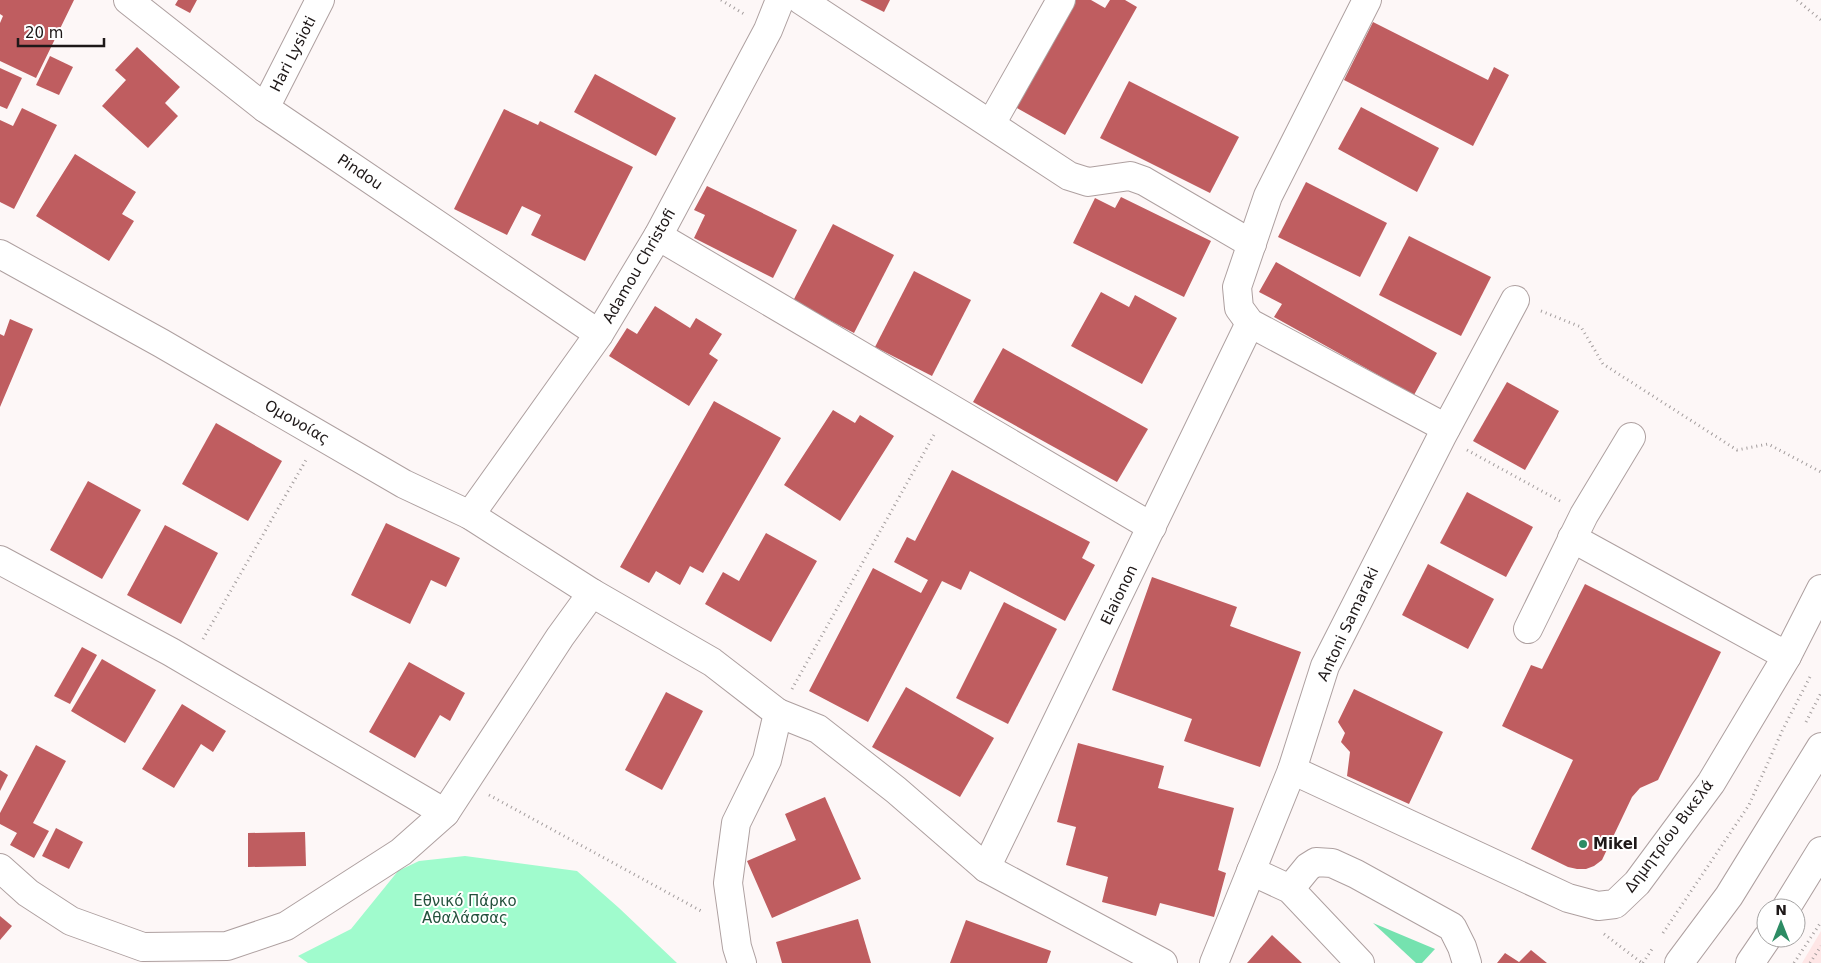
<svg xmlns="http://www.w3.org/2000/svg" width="1821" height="963" font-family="'DejaVu Sans',sans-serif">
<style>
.built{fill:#fee6e6}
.green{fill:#a0fbcd}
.water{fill:#75e2af}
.building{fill:#bf5d60}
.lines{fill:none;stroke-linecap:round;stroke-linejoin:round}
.minor-casing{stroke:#aea0a0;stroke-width:30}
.major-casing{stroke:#aea0a0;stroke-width:30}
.path{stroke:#a39d9d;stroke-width:3;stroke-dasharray:1 4;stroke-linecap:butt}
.minor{stroke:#fff;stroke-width:28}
.major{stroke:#fff;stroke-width:28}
.poi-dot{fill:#2d8c64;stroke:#fff;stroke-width:2}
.labels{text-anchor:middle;stroke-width:4;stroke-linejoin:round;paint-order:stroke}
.street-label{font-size:15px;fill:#1e1818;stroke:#fff}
.poi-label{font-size:15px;font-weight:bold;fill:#1e1818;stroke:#fff;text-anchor:start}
.park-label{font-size:15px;fill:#23513c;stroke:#fff}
</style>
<rect width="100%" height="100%" fill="#fdf7f7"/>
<path class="built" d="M1821,931V963H1802Z"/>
<path class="green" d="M465,856L577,871L619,908L677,963H308L298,956L351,929L398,871L419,861Z"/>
<path class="water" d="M1373,923L1435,949L1422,963H1416Z"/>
<g class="building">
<path d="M0,0H74L36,78L0,61V23L3,16L0,14Z"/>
<path d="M178,0H197L190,13L175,5Z"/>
<path d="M860,0H890L884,12Z"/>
<path d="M1069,0H1091L1105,8L1110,0H1125L1137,7L1065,135L1010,104Z"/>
<path d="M1373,22L1488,80L1494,67L1509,75L1473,146L1344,80Z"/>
<path d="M137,47L180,87L165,103L178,116L148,148L102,106L126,80L115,70Z"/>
<path d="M50,56L73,67L59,95L36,85Z"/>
<path d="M0,68L22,78L7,109L0,106Z"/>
<path d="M595,74L676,118L656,156L574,112Z"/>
<path d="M1129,81L1239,137L1210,193L1100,138Z"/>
<path d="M1361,107L1439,148L1417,192L1338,149Z"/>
<path d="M22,108L57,125L14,209L0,202V120L13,126Z"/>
<path d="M504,109L538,125L540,121L633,167L585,261L531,235L541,215L522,206L507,235L454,209Z"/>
<path d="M75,154L136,192L122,214L134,221L109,261L36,216Z"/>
<path d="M1306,182L1387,223L1360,277L1278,237Z"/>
<path d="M707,186L797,230L773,278L694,238L705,215L694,210Z"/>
<path d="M1121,197L1211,241L1184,297L1073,243L1095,198L1115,208Z"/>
<path d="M833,224L894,255L854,333L793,301Z"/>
<path d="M1409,236L1491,277L1461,336L1379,295Z"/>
<path d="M1276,262L1437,353L1414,395L1274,317L1282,304L1259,292Z"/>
<path d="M914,271L971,300L932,376L875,347Z"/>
<path d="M1101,292L1129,307L1135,295L1177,318L1142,384L1071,346Z"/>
<path d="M655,306L690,328L696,318L722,334L709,354L718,360L689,406L609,356L627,328L637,334Z"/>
<path d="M10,319L33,329L0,407V334L4,336Z"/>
<path d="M1003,348L1148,429L1117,482L973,402Z"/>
<path d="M1507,382L1559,411L1525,470L1473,441Z"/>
<path d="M714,401L781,438L703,573L690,566L680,585L656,571L649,583L620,567Z"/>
<path d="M833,410L855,423L860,415L894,436L840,521L784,485Z"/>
<path d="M216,423L282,461L248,521L182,484Z"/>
<path d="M952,470L1090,542L1082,558L1095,565L1065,621L970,571L961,590L942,581L868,722L809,691L873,568L921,593L928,580L894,562L907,537L915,541Z"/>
<path d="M88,481L141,510L102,579L50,550Z"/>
<path d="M1467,492L1533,527L1506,577L1440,543Z"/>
<path d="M386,523L460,558L446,587L431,580L410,624L351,595Z"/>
<path d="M165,525L218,553L181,624L127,595Z"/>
<path d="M766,533L817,561L771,642L705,604L723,572L739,581Z"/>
<path d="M1428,564L1494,599L1468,649L1402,615Z"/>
<path d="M1152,577L1237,607L1230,626L1301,652L1260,767L1184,741L1192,719L1112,690Z"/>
<path d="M1585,584L1721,652L1658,780L1640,788L1632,797L1602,860L1594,866L1586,869H1577L1568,867L1531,849L1573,760L1502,726L1531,665L1542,669Z"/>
<path d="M1004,602L1057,629L1008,724L956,698Z"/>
<path d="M82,647L97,655L70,704L54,696Z"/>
<path d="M102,659L156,690L125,743L71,711Z"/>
<path d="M409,662L465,693L450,721L440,715L415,758L369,732Z"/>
<path d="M906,687L994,738L960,797L872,747Z"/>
<path d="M1354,689L1443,732L1409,804L1347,776L1350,752L1341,742L1345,733L1338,722Z"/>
<path d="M666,692L703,711L662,790L625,770Z"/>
<path d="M182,704L226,731L213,752L201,744L174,788L142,769Z"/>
<path d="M1078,743L1164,766L1158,788L1234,808L1218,870L1226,873L1214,917L1160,903L1156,916L1102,902L1108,877L1066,865L1076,827L1057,822Z"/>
<path d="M36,745L66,761L33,823L49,831L34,858L10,845L17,833L0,824V813Z"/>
<path d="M0,770L8,775L0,791Z"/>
<path d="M825,797L861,879L772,918L747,861L796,840L785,814Z"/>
<path d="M56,828L83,842L69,869L42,856Z"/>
<path d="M305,832L306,866L248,867V833Z"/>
<path d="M0,916L12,926L0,940Z"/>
<path d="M858,919L871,963H782L776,942Z"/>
<path d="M966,920L1051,951L1047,963H950Z"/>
<path d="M1272,935L1302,963H1247Z"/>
<path d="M1531,950L1547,963H1497L1505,953L1519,962Z"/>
</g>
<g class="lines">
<defs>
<g id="minor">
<path d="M128,0L265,108L599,334"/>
<path d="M801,0L1069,176L1088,182L1130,176L1144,181L1252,244"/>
<path d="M1367,0L1268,196L1237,287L1239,308L1250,323L1446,428"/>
<path d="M265,108L320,0"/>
<path d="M991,124L1061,0"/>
<path d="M658,236L1152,527"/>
<path d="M0,254L161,343L404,484L470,515L592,593"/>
<path d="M470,515L599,334L658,236L768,30L780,0"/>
<path d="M1572,538L1787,656"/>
<path d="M0,560L171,652L445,813"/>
<path d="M1528,629L1584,515L1631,437"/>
<path d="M778,713L818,729L896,790L986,868L1163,963"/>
<path d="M1292,770L1568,898L1598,906L1615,904L1637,883L1711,783L1787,656L1821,589"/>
<path d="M0,868L28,893L71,921L143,947L227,946L286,926L401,852L445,813L560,637L592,593L712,662L778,713L767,760L736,823L728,883L737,947L742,963"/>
<path d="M986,868L1250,323"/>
<path d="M1251,871L1290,889L1360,963"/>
<path d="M1290,889L1308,867L1316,862L1332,863L1356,874L1452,927L1462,947L1467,963"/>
<path d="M1214,963L1292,770L1325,666L1442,436L1515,300"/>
</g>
<g id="major">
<path d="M1786,908L1821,851"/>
<path d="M1679,963L1729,896L1821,747"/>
<path d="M1750,963L1767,938"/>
</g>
</defs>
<use href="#minor" class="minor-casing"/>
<use href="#major" class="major-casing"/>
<g class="path">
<path d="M721,0L744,14"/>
<path d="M1797,0L1821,20"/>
<path d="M1541,311L1581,327L1603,364L1737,450L1768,444L1821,472"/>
<path d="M1467,450L1560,501"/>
<path d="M203,639L306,460"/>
<path d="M792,689L935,433"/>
<path d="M1806,722L1821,693"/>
<path d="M489,795L703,912"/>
<path d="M1663,933L1749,805L1783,729L1811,675"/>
<path d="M1604,934L1642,963"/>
<path d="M1643,963L1652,949"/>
<path d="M1794,963L1821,922"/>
<path d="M1810,963L1821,946"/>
</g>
<use href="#minor" class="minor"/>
<use href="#major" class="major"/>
</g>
<circle class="poi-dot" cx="1583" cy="844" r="5"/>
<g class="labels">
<g class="street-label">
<text transform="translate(293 54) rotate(-63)" y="5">Hari Lysioti</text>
<text transform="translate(360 172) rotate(34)" y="5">Pindou</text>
<text transform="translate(639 266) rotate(-60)" y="5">Adamou Christofi</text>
<text transform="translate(297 422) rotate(30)" y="5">Ομονοίας</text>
<text transform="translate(1119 595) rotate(-64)" y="5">Elaionon</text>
<text transform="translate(1348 624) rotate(-65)" y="5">Antoni Samaraki</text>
<text transform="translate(1669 836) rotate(-53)" y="5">Δημητρίου Βικελά</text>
</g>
<g class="poi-label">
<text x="1593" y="849">Mikel</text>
</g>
<g class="park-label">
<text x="465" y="906">Εθνικό Πάρκο<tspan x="465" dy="17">Αθαλάσσας</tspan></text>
</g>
</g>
<g transform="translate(1781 923)"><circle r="24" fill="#ffffff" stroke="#a5a3a3"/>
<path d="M0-4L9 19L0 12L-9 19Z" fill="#2d8c64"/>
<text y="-8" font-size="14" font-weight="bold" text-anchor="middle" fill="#1e1818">N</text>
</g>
<path d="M18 38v8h86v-8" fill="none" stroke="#1e1818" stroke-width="2.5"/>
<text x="25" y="38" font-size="15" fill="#1e1818" stroke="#ffffff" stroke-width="4" paint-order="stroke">20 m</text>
</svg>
